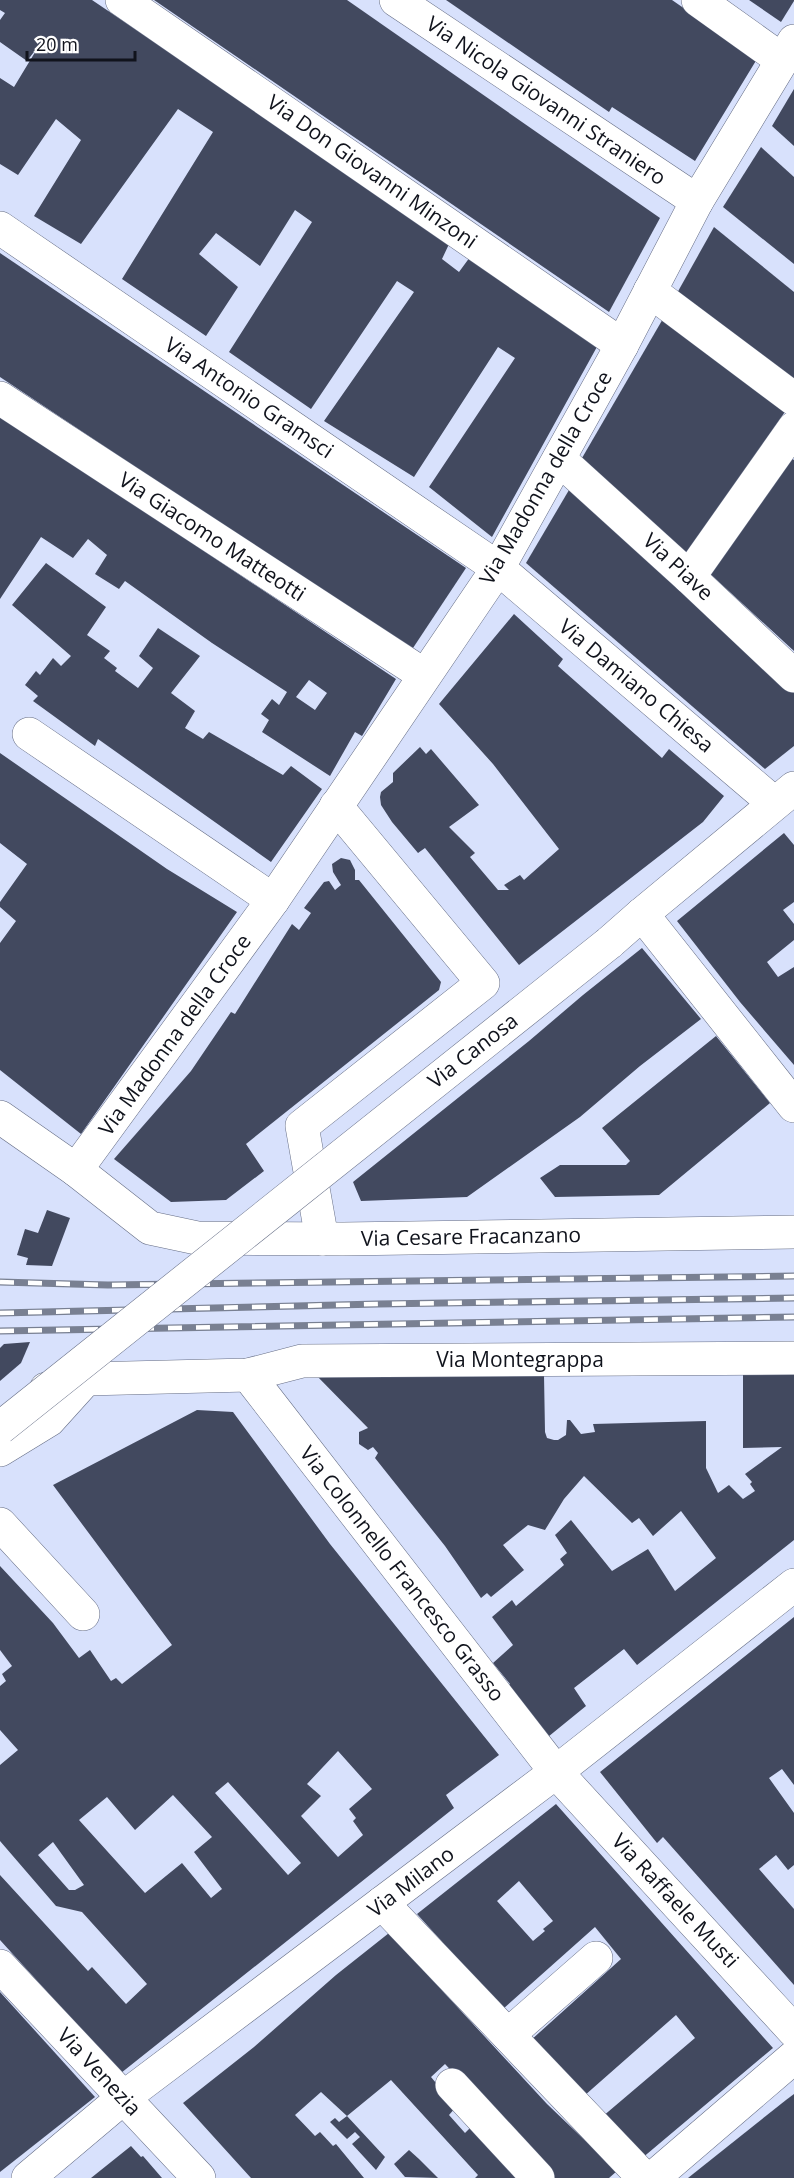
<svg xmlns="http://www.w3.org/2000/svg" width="794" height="2178" font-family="'Open Sans',sans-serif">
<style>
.building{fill:#42495f;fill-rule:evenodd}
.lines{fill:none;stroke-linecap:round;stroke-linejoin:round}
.minor-casing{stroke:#656d85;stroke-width:34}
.minor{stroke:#fff;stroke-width:33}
.rail-casing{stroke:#798092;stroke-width:7}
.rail{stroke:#fff;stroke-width:4.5;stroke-dasharray:14;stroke-linecap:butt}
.minor-bridge-casing{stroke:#656d85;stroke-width:34;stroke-linecap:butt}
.minor-bridge{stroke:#fff;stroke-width:33}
.labels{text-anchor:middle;stroke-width:6;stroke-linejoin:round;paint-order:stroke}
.street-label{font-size:21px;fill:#10131c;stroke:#fff}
</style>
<rect width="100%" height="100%" fill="#d8e1fc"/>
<g class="building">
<path d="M0,0H92L450,242L442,259L459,272L470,257L598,345L492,537L429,487L515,358L498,347L414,477L324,421L414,292L397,281L311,409L229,352L312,222L295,210L260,266L216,233L199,254L238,287L206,336L122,279L213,132L178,109L81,244L34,216L81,140L56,119L18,175L0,164V78L14,87L40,44L27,61L0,42V20L5,13L0,10Z"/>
<path d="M154,0H347L660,218L609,312Z"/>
<path d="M446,0H672L757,59L695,161L612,107L609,112Z"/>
<path d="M749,0H794V1L781,22Z"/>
<path d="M794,89V146L772,126Z"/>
<path d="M761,147L794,177V264L723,207Z"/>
<path d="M714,227L794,292V379L676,295Z"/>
<path d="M0,253L466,568L413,648L292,571L0,377Z"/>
<path d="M664,317L789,406L687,553L582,458Z"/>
<path d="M0,415L396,679L362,736L355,732L330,776L262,732L269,720L261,714L272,699L279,705L287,692L212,643L125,581L119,589L95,574L107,555L88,539L73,558L41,537L0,599ZM309,680L327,693L315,710L296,697Z"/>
<path d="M787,456L794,460V651L707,571Z"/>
<path d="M569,490L794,691V746L765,769L526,563Z"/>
<path d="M46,563L106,607L87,635L110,651L104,658L117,668L115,671L138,688L153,668L139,656L158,628L200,656L171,693L195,711L185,728L203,739L209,732L283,775L291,766L322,789L271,862L98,739L95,746L33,701L38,696L25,685L36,671L40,675L53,658L61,666L71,656L12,605Z"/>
<path d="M514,614L563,659L558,666L662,758L669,749L724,796L703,822L519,965L425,848L418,853L392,822L381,805L380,797L381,792L393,782V773L420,747L426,754L431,749L479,805L449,827L475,853L470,857L498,890H509L504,885L520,875L524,880L559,849L493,764L439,704Z"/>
<path d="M0,753L167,869L237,912L81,1134L0,1070V943L16,921L0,907V902L27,864L0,843Z"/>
<path d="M784,833L794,845V902L783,910L794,924V940L767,962L778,977L794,967V1065L740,1002L677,921Z"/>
<path d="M341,858L350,860L355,870V880H359L441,982L439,990L246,1144L264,1171L226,1200L171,1202L114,1159L191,1071L231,1012L235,1014L292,924L299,930L311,913L304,908L324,882L329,881L335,890L341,885L333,872L332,864Z"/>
<path d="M642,948L701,1019L640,1066L580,1117L467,1197L361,1201L353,1182L529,1041L583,995Z"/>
<path d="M716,1036L770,1103L659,1195L555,1197L540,1178L560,1165H626L630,1161L602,1128Z"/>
<path d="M47,1210L70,1218L52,1266L26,1265L28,1258L17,1255L25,1229L38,1233Z"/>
<path d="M30,1342L21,1363L0,1381V1348L4,1344Z"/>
<path d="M794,1371V1540L637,1665L624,1649L574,1688L586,1706L543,1741L502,1691L510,1684L493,1663L513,1645L492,1617L512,1600L516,1606L564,1565L560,1559L567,1553L555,1535L571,1520L612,1571L648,1549L675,1591L716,1558L681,1511L653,1536L639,1518L632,1523L584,1476L564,1499L545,1530L528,1525L503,1545L524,1570L491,1597L487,1593L481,1598L445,1546L375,1458L378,1453L373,1447L368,1450L359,1444V1432L368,1428L314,1373L544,1375L545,1432L547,1438L554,1440H558L566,1435L567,1420H570L581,1434L595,1432L593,1424L706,1421V1468L718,1493L729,1485L743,1499L755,1491L750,1484L752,1482L745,1474L782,1447L743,1448V1372Z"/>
<path d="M197,1410L233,1412L330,1544L499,1755L446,1795L454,1808L121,2073L0,1940V1875L88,1971L92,1967L126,2004L147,1984L82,1912L56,1906L0,1841V1765L18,1750L0,1730V1686L6,1681L2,1674L12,1666L0,1650V1566L53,1623L79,1658L90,1650L111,1681L116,1678L122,1684L172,1645L53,1485ZM338,1751L372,1789L349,1809L356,1818L353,1821L363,1835L338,1857L301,1816L321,1796L307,1784ZM228,1782L301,1863L288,1875L215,1793ZM173,1795L212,1837L194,1852L222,1889L211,1898L182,1863L145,1893L79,1820L107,1797L135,1830ZM53,1842L84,1885L75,1890H69L38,1855Z"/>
<path d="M794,1617V1785L782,1769L769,1778L794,1813V1865L788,1870L776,1855L759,1869L794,1909V1985L663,1837L657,1843L600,1772Z"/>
<path d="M556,1804L773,2048L641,2159L602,2117L695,2038L676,2015L584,2096L530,2041L621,1959L595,1927L503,2009L417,1914ZM519,1881L553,1921L543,1929L545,1931L533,1941L497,1901Z"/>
<path d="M389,1933L547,2104L617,2171L609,2178H552L445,2064L431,2077L456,2107L449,2115L465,2133L473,2125L520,2178H475L478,2175L391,2080L347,2116L385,2157L376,2170L352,2144L360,2137L355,2132L347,2139L330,2122L335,2118L339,2122L347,2116L321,2092L295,2115L315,2136L320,2132L333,2146L336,2144L364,2178H251L183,2103L254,2047L336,1975Z"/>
<path d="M0,1992L95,2097L0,2172Z"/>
<path d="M794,2094V2178H688L786,2100Z"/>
<path d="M131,2146L141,2157L143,2156L162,2178H91Z"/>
<path d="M409,2150L419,2159L438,2178L405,2177L394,2164Z"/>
</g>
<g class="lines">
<defs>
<g id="minor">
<path d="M122,0L622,345"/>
<path d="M396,0L697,201"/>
<path d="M698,0L782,60"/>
<path d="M0,228L498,568L774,803"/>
<path d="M650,291L794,399"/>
<path d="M0,398L424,675"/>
<path d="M559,459L689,577L794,676"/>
<path d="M689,577L794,428"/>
<path d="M29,734L273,900"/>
<path d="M642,914L794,1106"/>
<path d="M609,943L642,914L794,788"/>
<path d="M0,1117L76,1170L150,1228L197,1238L343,1239L794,1232"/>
<path d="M76,1170L273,900L498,568L622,345L697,201L794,41"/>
<path d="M322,1239L302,1126L483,983L336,806"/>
<path d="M248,1375L556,1772L794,2031"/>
<path d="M46,1389L86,1379L248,1375L302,1361L794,1358"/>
<path d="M0,1450L49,1420L86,1379"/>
<path d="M0,1524L83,1614"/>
<path d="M382,1903L644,2178"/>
<path d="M0,1966L199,2178"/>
<path d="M508,2035L596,1958"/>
<path d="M452,2085L538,2178"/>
<path d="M28,2178L123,2098L556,1772L794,1585"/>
<path d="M653,2178L794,2057"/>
</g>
</defs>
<use href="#minor" class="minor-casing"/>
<use href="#minor" class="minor"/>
<defs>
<g id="rail">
<path d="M0,1282L108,1285L794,1276"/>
<path d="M0,1313L378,1304L794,1298"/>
<path d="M0,1331L794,1317"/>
</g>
</defs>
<use href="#rail" class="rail-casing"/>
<use href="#rail" class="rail"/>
<defs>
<path id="minor-bridge" d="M0,1428L609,943"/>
</defs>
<use href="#minor-bridge" class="minor-bridge-casing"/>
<use href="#minor-bridge" class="minor-bridge"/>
</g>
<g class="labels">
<g class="street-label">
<text transform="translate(546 101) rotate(34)" y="7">Via Nicola Giovanni Straniero</text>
<text transform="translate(372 172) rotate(35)" y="7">Via Don Giovanni Minzoni</text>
<text transform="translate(249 398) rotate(34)" y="7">Via Antonio Gramsci</text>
<text transform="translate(546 478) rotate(-60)" y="7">Via Madonna della Croce</text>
<text transform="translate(212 537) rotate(33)" y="7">Via Giacomo Matteotti</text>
<text transform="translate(678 567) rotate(43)" y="7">Via Piave</text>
<text transform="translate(636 686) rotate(40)" y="7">Via Damiano Chiesa</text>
<text transform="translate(175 1035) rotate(-54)" y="7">Via Madonna della Croce</text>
<text transform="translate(473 1051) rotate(-38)" y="7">Via Canosa</text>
<text transform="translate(471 1237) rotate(-1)" y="7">Via Cesare Fracanzano</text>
<text x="520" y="1367">Via Montegrappa</text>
<text transform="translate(402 1574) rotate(52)" y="7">Via Colonnello Francesco Grasso</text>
<text transform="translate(411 1882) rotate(-37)" y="7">Via Milano</text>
<text transform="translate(675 1901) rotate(47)" y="7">Via Raffaele Musti</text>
<text transform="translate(99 2072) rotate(47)" y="7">Via Venezia</text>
</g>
</g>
<path d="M27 51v9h108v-9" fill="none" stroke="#10131c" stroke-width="3"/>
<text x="36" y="51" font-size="18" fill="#10131c" stroke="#ffffff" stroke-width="4.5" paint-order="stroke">20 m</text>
</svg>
